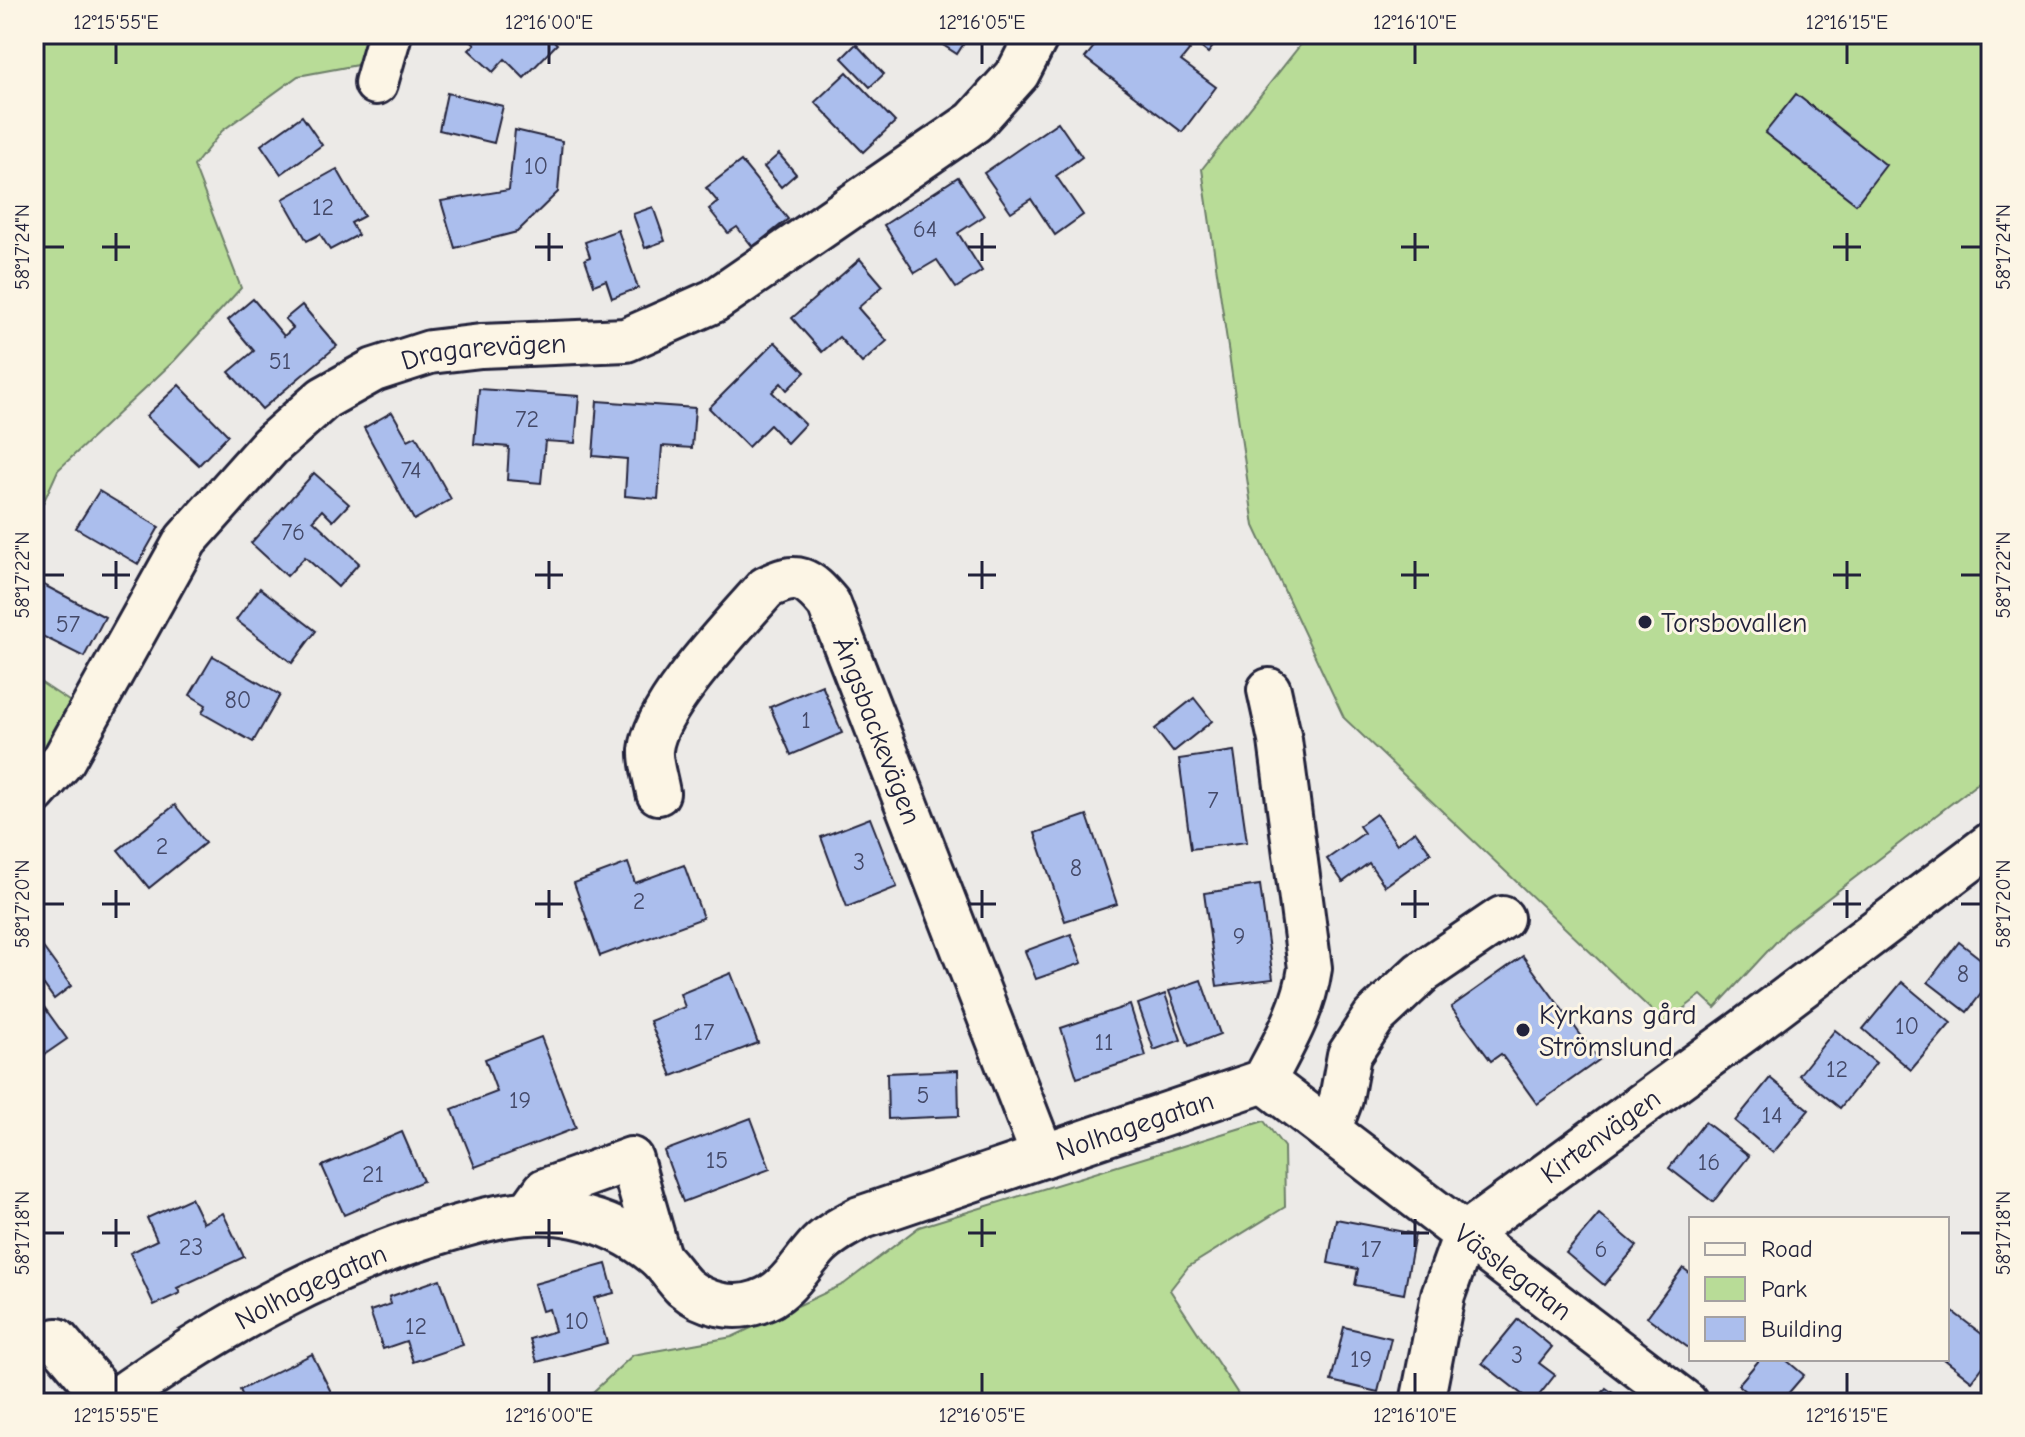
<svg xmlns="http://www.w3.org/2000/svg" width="2025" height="1437" font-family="'Comic Neue',sans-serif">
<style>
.green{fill:#b8dc97;stroke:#6d7f69;stroke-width:2}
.building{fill:#abbeed;stroke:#22223b;stroke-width:2}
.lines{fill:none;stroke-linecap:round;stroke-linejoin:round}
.minor-casing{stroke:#22223b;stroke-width:48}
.minor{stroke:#fcf5e5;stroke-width:42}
.ticks{fill:none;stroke:#22223b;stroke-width:3}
.poi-dot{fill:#22223b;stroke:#fcf5e5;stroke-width:3}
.labels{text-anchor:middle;stroke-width:6;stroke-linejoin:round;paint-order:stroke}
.number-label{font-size:24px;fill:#444968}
.street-label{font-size:28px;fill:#22223b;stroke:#fcf5e5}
.poi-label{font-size:28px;fill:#22223b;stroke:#fcf5e5;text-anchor:start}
.neatline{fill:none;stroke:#22223b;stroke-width:3}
.ticks-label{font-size:20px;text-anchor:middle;fill:#22223b}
</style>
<rect width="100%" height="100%" fill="#eceae7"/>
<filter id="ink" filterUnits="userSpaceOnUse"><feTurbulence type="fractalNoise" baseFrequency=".0125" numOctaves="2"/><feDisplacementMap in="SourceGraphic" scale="16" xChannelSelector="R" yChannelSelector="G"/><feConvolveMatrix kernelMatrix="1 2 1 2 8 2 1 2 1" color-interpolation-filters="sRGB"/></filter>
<g filter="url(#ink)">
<g class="green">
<path d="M34,34H372L357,65L298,76L222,131L194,166L241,288L174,361L58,470L34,523Z"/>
<path d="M1309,34H1991V773L1788,929L1715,1008L1701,995L1665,1023L1344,718L1254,526L1202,169Z"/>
<path d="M34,678L78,707L34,778Z"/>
<path d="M1264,1121L1284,1147L1285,1207L1188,1267L1170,1290L1240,1397L1239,1403H1025L961,1400L958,1403H581L633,1355L732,1337L844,1284L919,1227Z"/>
</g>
<g class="building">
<path d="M464,34H546L557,44L524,78L505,59L493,72L469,50L475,44Z"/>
<path d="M926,34H970L957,54Z"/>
<path d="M1104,34H1143L1151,40L1155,34H1169L1190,50L1181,61L1216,87L1182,132L1085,58Z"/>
<path d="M1184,34H1218L1221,36L1208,53Z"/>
<path d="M856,44L884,74L870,87L842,58Z"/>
<path d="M847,72L895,122L863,152L815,102Z"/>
<path d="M447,93L503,106L494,143L439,130Z"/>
<path d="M1796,94L1886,165L1856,204L1765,133Z"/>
<path d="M302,116L322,145L281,174L261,145Z"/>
<path d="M1058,122L1082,157L1056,176L1083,215L1055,235L1031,199L1011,212L984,173Z"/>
<path d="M515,130L562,141L558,192L517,232L455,248L441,201L509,190Z"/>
<path d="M779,154L796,174L781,187L764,167Z"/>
<path d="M741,161L788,219L753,247L737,227L728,233L709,209L718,202L706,188Z"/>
<path d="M337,169L364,216L351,223L358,235L330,250L320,234L307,241L283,199Z"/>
<path d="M958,177L984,216L958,233L982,271L956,288L937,260L915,273L884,225Z"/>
<path d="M653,207L665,241L645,248L633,214Z"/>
<path d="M618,230L638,288L612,298L606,280L594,285L585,259L590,257L585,242Z"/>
<path d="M860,259L883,286L858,308L887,341L862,363L839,337L822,352L792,318Z"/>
<path d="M253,299L284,336L293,328L285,319L302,305L337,346L262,409L229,372L254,351L228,320Z"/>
<path d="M775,342L805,372L787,390L781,383L772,392L805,424L787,443L770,425L748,447L709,408Z"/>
<path d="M179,385L228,435L199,465L146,416Z"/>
<path d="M479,389L579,396L575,443L545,441L541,483L507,480L509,447L474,444Z"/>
<path d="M597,401L695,408L692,448L662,446L658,499L625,496L627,459L593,456Z"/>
<path d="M392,412L408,440L416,436L451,499L414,520L364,428Z"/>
<path d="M314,473L349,504L333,521L322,510L313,520L359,563L338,587L305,557L287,576L251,543Z"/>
<path d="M99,491L159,527L138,564L76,528Z"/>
<path d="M42,584L105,617L84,657L34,632V600Z"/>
<path d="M260,588L316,631L292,663L236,620Z"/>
<path d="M213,656L280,695L253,742L202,713L206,705L190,695Z"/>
<path d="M822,685L842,733L791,755L770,707Z"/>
<path d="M1194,698L1212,721L1173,752L1155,729Z"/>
<path d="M1234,751L1247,842L1191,849L1179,759Z"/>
<path d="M175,805L205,843L149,888L118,850Z"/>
<path d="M1376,814L1397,844L1415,831L1431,853L1385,886L1369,863L1343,882L1327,859L1364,833L1359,826Z"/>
<path d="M1087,815L1117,904L1065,921L1035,833Z"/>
<path d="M870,818L897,887L847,907L821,837Z"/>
<path d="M628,863L635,883L684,865L703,918L600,956L574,883Z"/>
<path d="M1260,885L1273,979L1217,986L1204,893Z"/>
<path d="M1071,934L1082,963L1036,979L1025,951Z"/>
<path d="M1959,942L1991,967V981L1967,1012L1928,982Z"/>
<path d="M42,946L71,986L54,999L44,985L34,992V952Z"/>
<path d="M1523,956L1599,1060L1537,1104L1501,1054L1491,1061L1451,1007Z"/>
<path d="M731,973L758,1043L672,1076L650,1021L685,1007L680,994Z"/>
<path d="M1201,980L1220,1034L1189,1046L1169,991Z"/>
<path d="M1902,982L1951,1023L1911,1070L1863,1029Z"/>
<path d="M34,993L67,1039L44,1055L34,1042Z"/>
<path d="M1165,994L1181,1040L1154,1050L1138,1004Z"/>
<path d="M1130,1005L1146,1056L1077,1078L1061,1028Z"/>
<path d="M1835,1030L1876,1063L1840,1108L1799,1075Z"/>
<path d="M541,1037L576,1128L475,1167L452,1109L497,1092L485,1059Z"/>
<path d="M958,1070L959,1116L888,1119L887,1073Z"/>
<path d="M1770,1078L1809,1110L1773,1153L1735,1121Z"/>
<path d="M751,1118L770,1169L683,1202L664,1151Z"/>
<path d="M1705,1122L1749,1156L1713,1202L1669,1168Z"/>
<path d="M402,1132L423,1181L344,1215L322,1166Z"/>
<path d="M191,1198L203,1223L223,1213L244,1257L177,1288L180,1293L154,1305L130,1253L157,1240L147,1218Z"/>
<path d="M1599,1214L1637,1246L1604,1285L1566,1253Z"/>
<path d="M1336,1219L1415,1234L1404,1294L1355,1285L1358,1269L1328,1263Z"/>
<path d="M606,1264L614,1293L594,1298L607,1343L537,1362L530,1339L555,1331L549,1309L542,1311L534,1284Z"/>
<path d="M1683,1268L1691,1274L1690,1349L1647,1317Z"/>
<path d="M440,1279L463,1345L413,1362L406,1341L383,1349L370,1311L391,1304L389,1297Z"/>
<path d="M1953,1312L1991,1341V1356L1972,1381L1944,1359H1947V1319Z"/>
<path d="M1518,1319L1552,1347L1539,1363L1555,1375L1533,1403L1482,1363Z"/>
<path d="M1344,1327L1391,1338L1378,1392L1331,1381Z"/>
<path d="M312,1354L336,1402L246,1403L240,1390Z"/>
<path d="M1760,1359H1785L1804,1375L1780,1403H1758L1738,1385Z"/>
<path d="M1606,1388L1627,1403H1595Z"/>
</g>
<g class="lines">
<defs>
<g id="minor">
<path d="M376,83L390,34"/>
<path id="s1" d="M34,793L64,759L186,540L270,446L324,398L374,370L430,352L481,346L626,340L714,301L974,122L1018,73L1038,34"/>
<path id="s2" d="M658,793C656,780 650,763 651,750C655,705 735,624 766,588C798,571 808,579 829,604L1043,1156"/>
<path id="s3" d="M1264,1081L1686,1403"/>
<path d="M1329,1131L1341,1099L1349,1055L1374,1017L1421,973L1502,918"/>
<path d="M530,1211L545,1190L631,1159L659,1257"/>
<path d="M57,1340L110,1403"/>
<path id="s4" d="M111,1403C212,1331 319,1270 438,1233C483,1219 528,1206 575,1216C604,1222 633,1236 656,1255C667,1264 674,1277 684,1287C704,1304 733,1311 758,1302C787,1293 800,1265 819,1245C831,1233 845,1226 860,1218L1264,1081C1284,1043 1304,1010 1310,968L1280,740L1269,690"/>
<path id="s5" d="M1422,1403L1443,1295L1465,1234L1746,1029L1991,844"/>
</g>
</defs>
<use href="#minor" class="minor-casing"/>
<use href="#minor" class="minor"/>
</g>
</g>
<path class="ticks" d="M116,44V64M549,44V64M982,44V64M1415,44V64M1847,44V64M116,233V261M549,233V261M982,233V261M1415,233V261M1847,233V261M44,247H64M102,247H130M535,247H563M968,247H996M1401,247H1429M1833,247H1861M1961,247H1981M116,561V589M549,561V589M982,561V589M1415,561V589M1847,561V589M44,575H64M102,575H130M535,575H563M968,575H996M1401,575H1429M1833,575H1861M1961,575H1981M116,890V918M549,890V918M982,890V918M1415,890V918M1847,890V918M44,904H64M102,904H130M535,904H563M968,904H996M1401,904H1429M1833,904H1861M1961,904H1981M116,1219V1247M549,1219V1247M982,1219V1247M1415,1219V1247M44,1233H64M102,1233H130M535,1233H563M968,1233H996M1401,1233H1429M1961,1233H1981M116,1373V1393M549,1373V1393M982,1373V1393M1415,1373V1393M1847,1373V1393"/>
<g class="poi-dot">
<circle cx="1645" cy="622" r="8"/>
<circle cx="1523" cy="1030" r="8"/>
</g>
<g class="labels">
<g class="number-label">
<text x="536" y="174">10</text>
<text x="323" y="215">12</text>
<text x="925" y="237">64</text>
<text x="280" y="369">51</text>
<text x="527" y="427">72</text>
<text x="411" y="478">74</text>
<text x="293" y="540">76</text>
<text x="68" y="632">57</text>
<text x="238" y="708">80</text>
<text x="806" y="728">1</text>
<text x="1213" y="808">7</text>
<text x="162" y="854">2</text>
<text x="859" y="870">3</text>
<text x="1076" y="876">8</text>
<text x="639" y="909">2</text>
<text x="1239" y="944">9</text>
<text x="1963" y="982">8</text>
<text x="1907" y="1034">10</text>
<text x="704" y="1040">17</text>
<text x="1104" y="1050">11</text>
<text x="1837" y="1077">12</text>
<text x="923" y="1103">5</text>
<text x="520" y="1108">19</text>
<text x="1772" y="1123">14</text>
<text x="717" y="1168">15</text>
<text x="1709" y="1170">16</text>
<text x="373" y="1182">21</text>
<text x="191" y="1255">23</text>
<text x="1371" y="1257">17</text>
<text x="1601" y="1257">6</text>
<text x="577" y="1329">10</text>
<text x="416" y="1334">12</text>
<text x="1517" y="1363">3</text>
<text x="1361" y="1367">19</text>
</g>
<g class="street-label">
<text dy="10" stroke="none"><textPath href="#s1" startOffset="664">Dragarevägen</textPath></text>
<text dy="10" stroke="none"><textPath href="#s2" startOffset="454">Ängsbackevägen</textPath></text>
<text dy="10" stroke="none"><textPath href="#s4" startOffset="1146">Nolhagegatan</textPath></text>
<text dy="10" stroke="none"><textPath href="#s5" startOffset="342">Kirtenvägen</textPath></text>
<text dy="10" stroke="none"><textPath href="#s3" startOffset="314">Vässlegatan</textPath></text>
<text dy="10" stroke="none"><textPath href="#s4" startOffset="232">Nolhagegatan</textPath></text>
</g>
<g class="poi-label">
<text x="1661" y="632">Torsbovallen</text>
<text x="1539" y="1024">Kyrkans gård<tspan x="1539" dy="32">Strömslund</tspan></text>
</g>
</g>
<rect width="2025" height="1437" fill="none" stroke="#fcf5e5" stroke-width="88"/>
<rect x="1689" y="1217" width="260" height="144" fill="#fcf5e5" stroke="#a5a1a1" stroke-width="2"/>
<rect x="1705" y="1243" width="40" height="12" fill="#fcf5e5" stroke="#a5a1a1" stroke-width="2"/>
<text x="1761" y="1257" font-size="24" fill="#22223b">Road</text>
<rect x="1705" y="1277" width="40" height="24" fill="#b8dc97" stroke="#a5a1a1" stroke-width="2"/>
<text x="1761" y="1297" font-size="24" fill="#22223b">Park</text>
<rect x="1705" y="1317" width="40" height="24" fill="#abbeed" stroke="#a5a1a1" stroke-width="2"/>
<text x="1761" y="1337" font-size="24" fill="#22223b">Building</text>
<rect x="44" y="44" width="1937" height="1349" class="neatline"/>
<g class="ticks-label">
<text x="116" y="29">12°15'55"E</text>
<text x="549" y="29">12°16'00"E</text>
<text x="982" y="29">12°16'05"E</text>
<text x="1415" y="29">12°16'10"E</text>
<text x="1847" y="29">12°16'15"E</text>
<text transform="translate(22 247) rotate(-90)" y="7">58°17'24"N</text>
<text transform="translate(2003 247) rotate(-90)" y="7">58°17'24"N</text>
<text transform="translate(22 575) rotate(-90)" y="7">58°17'22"N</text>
<text transform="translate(2003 575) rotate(-90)" y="7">58°17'22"N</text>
<text transform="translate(22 904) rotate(-90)" y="7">58°17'20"N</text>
<text transform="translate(2003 904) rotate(-90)" y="7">58°17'20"N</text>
<text transform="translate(22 1233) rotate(-90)" y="7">58°17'18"N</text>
<text transform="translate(2003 1233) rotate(-90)" y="7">58°17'18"N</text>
<text x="116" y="1422">12°15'55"E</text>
<text x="549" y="1422">12°16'00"E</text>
<text x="982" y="1422">12°16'05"E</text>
<text x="1415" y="1422">12°16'10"E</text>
<text x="1847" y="1422">12°16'15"E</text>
</g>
</svg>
